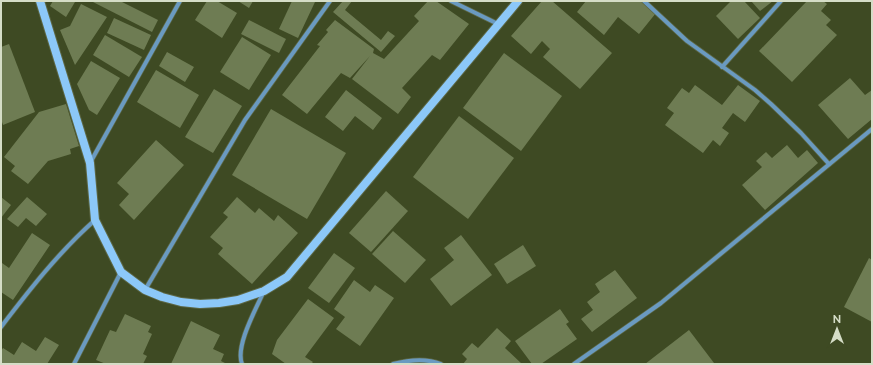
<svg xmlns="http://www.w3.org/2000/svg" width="873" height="365" font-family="Raleway,sans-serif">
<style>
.building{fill:#6e7c53}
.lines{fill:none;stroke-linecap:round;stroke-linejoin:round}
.minor-casing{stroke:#5c6744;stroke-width:5.5}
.secondary-casing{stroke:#5c6744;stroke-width:10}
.minor{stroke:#6a9ac0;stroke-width:4}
.secondary{stroke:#8cc8f8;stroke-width:8}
</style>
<rect width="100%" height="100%" fill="#3e4a23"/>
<g class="building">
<path d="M53,1H74L75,2L66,17L50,6Z"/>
<path d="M91,1H120L158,20L152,32Z"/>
<path d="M207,1H217L237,13L222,38L195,20Z"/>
<path d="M238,1H253L249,8Z"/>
<path d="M292,1H312L315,2L298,38L279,29Z"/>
<path d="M343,1H352L345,10L381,40L388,31L395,36L381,52L333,12Z"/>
<path d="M428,1H436L469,24L440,60L432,55L402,88L411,97L398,114L352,79L370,56L350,78L341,73L307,114L282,95L320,46L317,45L328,32L326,30L335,20L374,49L373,53L384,59L419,21L414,16Z"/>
<path d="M542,1H552L612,53L580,89L543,57L550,49L542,41L531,54L511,36Z"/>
<path d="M586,1H641L656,13L639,34L618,17L604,35L577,12Z"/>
<path d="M731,1H744L760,18L738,39L716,16Z"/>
<path d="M751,1H773L760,11Z"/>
<path d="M807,1H823L827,4L821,11L831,20L826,25L837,35L792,82L759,51Z"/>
<path d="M81,4L107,17L75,65L60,30L70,26Z"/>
<path d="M114,18L151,35L144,50L107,33Z"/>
<path d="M249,20L286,39L279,53L241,34Z"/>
<path d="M105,35L142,57L129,77L93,55Z"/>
<path d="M242,37L271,55L249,90L220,72Z"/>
<path d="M9,44L35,112L3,125L1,119V47Z"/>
<path d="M167,52L194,67L185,82L159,66Z"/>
<path d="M504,53L562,96L521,151L463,108Z"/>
<path d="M91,61L120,78L97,115L89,110L77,84Z"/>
<path d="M156,70L199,95L180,128L137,102Z"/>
<path d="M850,78L865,95L872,90V119L848,139L818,105Z"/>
<path d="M695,85L722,105L738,85L760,101L745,122L733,113L722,128L729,133L720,146L713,140L703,153L665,125L674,113L667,108L682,88L689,93Z"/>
<path d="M214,89L242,106L213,153L185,137Z"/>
<path d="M346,90L382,118L373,130L355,116L343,131L325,117Z"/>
<path d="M66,104L79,146L70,149L71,154L48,161L28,184L11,171L15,166L4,157L39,112Z"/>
<path d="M271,109L346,153L307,219L232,175Z"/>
<path d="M459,116L514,158L468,219L413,177Z"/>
<path d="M156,140L184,165L134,220L119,205L129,194L117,183Z"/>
<path d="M787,145L798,158L807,150L818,163L765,210L742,185L762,167L756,161L766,152L772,158Z"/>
<path d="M386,191L408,211L371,252L349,233Z"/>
<path d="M1,197L11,205L1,218Z"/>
<path d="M27,197L47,214L36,226L26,218L18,227L7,219Z"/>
<path d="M237,197L255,213L259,208L274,221L278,215L298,233L252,284L218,254L223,248L210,237L228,217L223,213Z"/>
<path d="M393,231L426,260L405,283L372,254Z"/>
<path d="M32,233L50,245L13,300L1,292V265L2,263L9,268Z"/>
<path d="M461,235L492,275L451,306L430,279L454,260L444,248Z"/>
<path d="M523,245L536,266L507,284L494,264Z"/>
<path d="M334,253L355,268L329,303L308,288Z"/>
<path d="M869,258L872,260V322L844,307Z"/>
<path d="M615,270L637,298L592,332L581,319L593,310L587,302L600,292L595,284Z"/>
<path d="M354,280L370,292L375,285L394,298L360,346L336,329L345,317L334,309Z"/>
<path d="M308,299L334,318L305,357L313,362L311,364H286L272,354L277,340Z"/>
<path d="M560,309L569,322L566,324L577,339L541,364H532L515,341Z"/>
<path d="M125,314L151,326L148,332L152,334L143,354L147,356L143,364H106L96,360L110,330L116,332Z"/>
<path d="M191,321L220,335L213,349L224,354L221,361L227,364H171Z"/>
<path d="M497,328L511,341L505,348L522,364H463L467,359L462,354L472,343L478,348Z"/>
<path d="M689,330L714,363L713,364H645Z"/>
<path d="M45,337L59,345L47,364H1V351L3,348L14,355L22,342L36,351Z"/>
</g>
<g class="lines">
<defs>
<g id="minor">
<path d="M451,1L498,24"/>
<path d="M644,1L687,41L755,90L771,104L801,133L829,164"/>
<path d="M722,67L781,1"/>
<path d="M90,163L180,1"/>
<path d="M145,290L245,120L330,1"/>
<path d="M1,327C30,289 59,252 95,220"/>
<path d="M74,364L121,272"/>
<path d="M242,364C235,346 256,309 264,291"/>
<path d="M393,364C408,360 426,358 441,364"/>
<path d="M574,364L661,303L872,129"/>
</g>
<path id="secondary" d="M40,1L90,163L95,220L121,272L145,290L162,297L181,302L200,304L219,303L238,300L264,291L287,277L518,1"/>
</defs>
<use href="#minor" class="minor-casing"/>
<use href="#secondary" class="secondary-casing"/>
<use href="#minor" class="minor"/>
<use href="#secondary" class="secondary"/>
</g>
<rect width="873" height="365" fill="none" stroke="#d5ddc7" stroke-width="4"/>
<g transform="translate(837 329)" stroke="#3e4a23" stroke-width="3" paint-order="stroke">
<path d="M0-3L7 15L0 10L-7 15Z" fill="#d5ddc7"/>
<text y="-6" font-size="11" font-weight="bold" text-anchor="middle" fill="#d5ddc7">N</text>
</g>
</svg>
